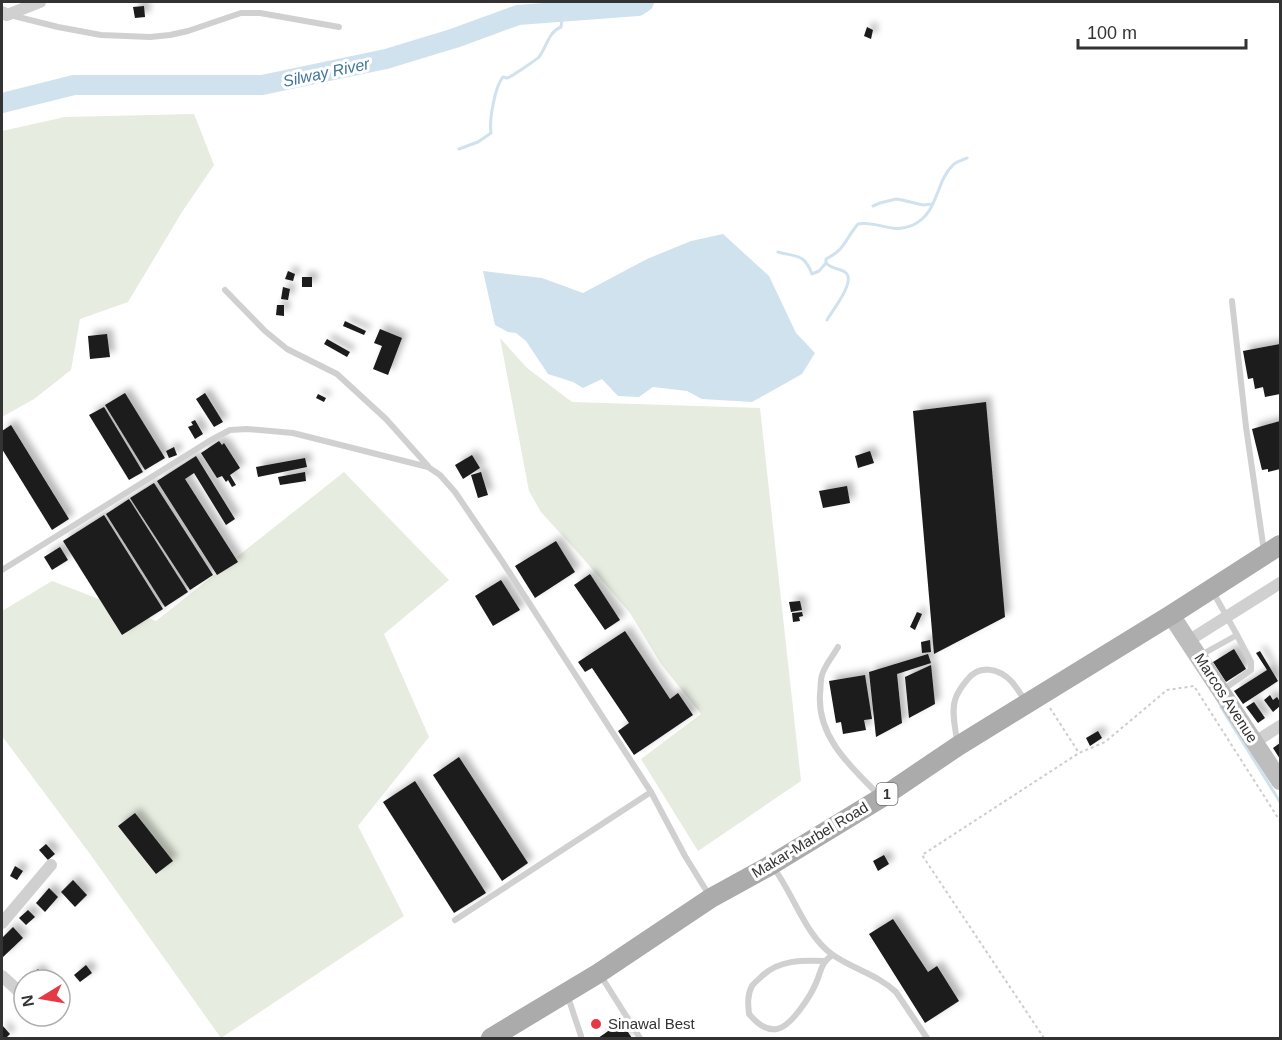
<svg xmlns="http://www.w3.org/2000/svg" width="1282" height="1040" font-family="Helvetica,sans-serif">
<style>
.green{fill:#e6ecdf}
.water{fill:#cfe2ee}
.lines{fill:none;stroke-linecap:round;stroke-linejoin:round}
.stream{stroke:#cfe2ee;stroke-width:3}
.river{stroke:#cfe2ee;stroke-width:20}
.building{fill:#1a1a1a;filter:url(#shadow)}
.path{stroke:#cdcdcd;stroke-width:2;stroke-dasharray:3 3;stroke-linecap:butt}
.lane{stroke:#d0d0d0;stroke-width:6}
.street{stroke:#d0d0d0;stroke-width:12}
.secondary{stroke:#bdbdbd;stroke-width:18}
.primary{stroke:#ababab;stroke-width:20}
.poi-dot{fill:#e63946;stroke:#fff;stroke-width:2}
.labels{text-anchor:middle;stroke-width:6;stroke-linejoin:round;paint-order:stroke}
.shield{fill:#fff;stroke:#707070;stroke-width:1.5}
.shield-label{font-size:14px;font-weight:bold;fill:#333}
.street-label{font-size:15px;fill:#333;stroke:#fff}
.poi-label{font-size:15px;fill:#333;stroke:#fff;text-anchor:start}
.water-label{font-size:16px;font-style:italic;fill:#3f7597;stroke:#fff}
</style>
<defs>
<filter id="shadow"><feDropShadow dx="5.5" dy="-5.5" stdDeviation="3" flood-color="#0004"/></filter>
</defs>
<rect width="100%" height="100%" fill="#fff"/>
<g class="green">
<path d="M194,114L214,165L182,212L128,302L80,319L71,370L34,399L2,417V131L65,117Z"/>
<path d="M500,338L527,368L572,402L760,408L801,781L698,851L641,759L701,714L661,664L630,613L580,555L541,512L529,491Z"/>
<path d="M344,472L449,580L384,634L429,737L358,826L404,916L221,1038L90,854L2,736V611L52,581L156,621Z"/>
</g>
<path class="water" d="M723,234L769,276L796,333L815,353L802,374L752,402L702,399L687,391L653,387L639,397L618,396L602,379L583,388L573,382L548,374L526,341L516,333L508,332L495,325L483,271L542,278L583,293L647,259L691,241Z"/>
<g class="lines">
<g class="stream">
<path d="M459,149L478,142L491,133C489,120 495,86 503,77C504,77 506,78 507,78C510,78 537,59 539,57C547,47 548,32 561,27L562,19L558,5"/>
<path d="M873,206L880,203L896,199L902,200L923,205L932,204"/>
<path d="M778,252C796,257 804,253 812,274L819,271L826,263"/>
<path d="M827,320C832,311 854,284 847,274C843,268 832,270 826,263V259C846,249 845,239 858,224C878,220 891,235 913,225C939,213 935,181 954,164C958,161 963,160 967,158"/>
<path d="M1221,707L1280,802"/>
</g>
<path class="river" d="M2,103L74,85H262L386,59L455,38L518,15L638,6L644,2"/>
</g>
<g class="building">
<path d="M144,6L145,17L135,18L133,7Z"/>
<path d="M867,27L873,30L871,39L864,36Z"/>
<path d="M288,271L295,274L293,281L285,279Z"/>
<rect x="302" y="277" width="10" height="10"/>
<path d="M283,287L290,289L288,300L281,299Z"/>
<path d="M277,305H284V316L276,315Z"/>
<path d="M345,321L366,331L364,335L343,326Z"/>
<path d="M380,329L402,338L388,375L373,369L382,346L374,343Z"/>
<path d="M107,334L110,357L90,359L88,336Z"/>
<path d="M327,339L350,352L347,357L324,344Z"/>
<path d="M1280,344V394L1265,397L1263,387L1255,389L1253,378L1248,379L1243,351Z"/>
<path d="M125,393L165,458L145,470L105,405Z"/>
<path d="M205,393L223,422L214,427L196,399Z"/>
<path d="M318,394L326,398L324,402L316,398Z"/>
<path d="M986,402L1005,617L934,654L913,411Z"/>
<path d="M104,407L143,472L129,480L89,415Z"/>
<path d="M195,420L203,434L195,439L188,427L193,425L191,422Z"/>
<path d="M1280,421V469L1268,472V469L1262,470L1252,429Z"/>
<path d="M11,425L69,519L52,530L2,449V431Z"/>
<path d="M219,441L222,445L224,443L240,468L230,475L236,485L232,487L228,480L226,482L222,476L217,478L201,453Z"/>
<path d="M174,447L177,455L169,458L166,451Z"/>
<path d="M870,451L874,463L858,468L855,456Z"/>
<path d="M472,455L480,468L463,479L455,465Z"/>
<path d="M196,456L235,519L226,525L194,473L185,479L238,562L217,575L157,481Z"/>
<path d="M305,458L307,467L258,477L256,467Z"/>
<path d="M305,472L306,481L280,485L278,477Z"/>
<path d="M481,472L488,495L478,498L471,475Z"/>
<path d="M154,483L213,575L190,590L130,498Z"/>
<path d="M847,486L850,503L823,508L819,491Z"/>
<path d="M129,499L188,592L165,607L106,514Z"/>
<path d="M104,515L163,609L122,635L63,541Z"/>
<path d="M556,541L575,572L535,598L515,566Z"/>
<path d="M60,547L68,560L52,570L44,557Z"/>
<path d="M590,574L620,620L605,630L574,585Z"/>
<path d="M501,580L520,610L493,626L475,596Z"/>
<path d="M800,601L802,610L791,612L789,602Z"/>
<path d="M802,612L803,616L799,617L800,621L793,622L792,613Z"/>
<path d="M917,612L922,614L915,630L910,627Z"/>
<path d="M625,631L670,699L678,693L693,715L634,755L618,731L629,723L592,668L585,672L578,662Z"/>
<path d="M930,640L931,652L922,653L921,642Z"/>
<path d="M1234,649L1246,669L1226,682L1213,662Z"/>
<path d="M1260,651L1278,681L1243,704L1234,691L1267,670L1256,653Z"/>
<path d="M928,654L931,663L897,674L902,723L876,737L869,672Z"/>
<path d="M931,665L935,704L909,718L905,677Z"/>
<path d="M865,675L872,719L864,720L866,730L843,734L841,722L836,723L829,681Z"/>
<path d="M1270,695L1273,700L1277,697L1280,702V706L1273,712L1264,700Z"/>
<path d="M1254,702L1265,718L1258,723L1246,707Z"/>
<path d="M1098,731L1102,738L1090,746L1086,738Z"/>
<path d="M1280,743V759L1273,748Z"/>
<path d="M459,757L528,863L502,881L433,775Z"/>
<path d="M415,781L486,893L454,913L383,802Z"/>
<path d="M135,813L173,861L156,874L118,826Z"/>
<path d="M46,844L55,854L48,860L39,850Z"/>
<path d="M884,855L889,864L878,871L873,861Z"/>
<path d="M15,866L23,871L17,880L10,876Z"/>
<path d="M73,880L87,895L75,907L61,892Z"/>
<path d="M49,888L58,897L45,912L36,903Z"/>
<path d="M28,910L35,917L26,925L19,918Z"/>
<path d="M893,919L928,972L937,966L959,1001L925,1023L869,934Z"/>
<path d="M13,927L23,938L2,958V938Z"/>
<path d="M86,965L92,973L80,982L74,975Z"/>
<path d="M38,969L47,980H24Z"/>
<path d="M621,1022L632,1038H598L604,1034Z"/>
<path d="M2,1025L10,1034L6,1038H2Z"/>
</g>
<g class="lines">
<g class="path">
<path d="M1050,708L1079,753"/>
<path d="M1044,1038L922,855L1079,753L1105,742L1167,690L1194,686L1280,821"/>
</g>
<g class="lane">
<path d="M10,15L58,27L101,35L150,37L170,35L188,31L241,13H260L339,27"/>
<path d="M225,290L265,331L287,349L337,374L386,419L428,466"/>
<path d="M1232,301L1246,427L1264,551"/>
<path d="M2,570L211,440L230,430L247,429L293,433L428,467L440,475L455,492L502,561L651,792L685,856L709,895"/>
<path d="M1213,592L1237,635"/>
<path d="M838,647C833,656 825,665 822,675C820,681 821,688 820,694C817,737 851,767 879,795"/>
<path d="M1201,655L1237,635L1251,662V670L1224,689"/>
<path d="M957,743C956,729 951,713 955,700C957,693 962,686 967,680C979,664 999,668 1012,682C1017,688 1021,695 1026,701"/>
<path d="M773,867C793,893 806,937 833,955C853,969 878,975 896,992L927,1038"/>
<path d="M455,920L651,792"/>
<path d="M824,961C802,960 779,960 762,976C759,979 754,983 752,986C747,995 748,1005 749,1014C756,1022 765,1031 777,1029C791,1027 811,995 816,983C822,970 820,964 832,955"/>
<path d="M601,976L640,1038"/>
<path d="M568,997L581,1036"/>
</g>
<g class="street">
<path d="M2,12L7,15L40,2"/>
<path d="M1196,636L1280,583"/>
<path d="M1255,742L1280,726"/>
<path d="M2,923L51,865"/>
<path d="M2,976L24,996"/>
</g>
<path class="secondary" d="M1171,615L1280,781"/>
<path class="primary" d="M491,1038L599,973L711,898L771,865L881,798L958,746L1171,615L1280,545"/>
</g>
<circle class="poi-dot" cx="596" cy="1024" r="6"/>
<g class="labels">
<rect class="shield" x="876.5" y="783" width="21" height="22" rx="4.5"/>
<g class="shield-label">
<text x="887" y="799">1</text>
</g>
<g class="street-label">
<text transform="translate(1226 698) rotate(57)" y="5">Marcos Avenue</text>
<text transform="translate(810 840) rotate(-31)" y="5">Makar-Marbel Road</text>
</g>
<g class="poi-label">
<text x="608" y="1029">Sinawal Best</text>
</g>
<g class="water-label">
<text transform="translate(326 72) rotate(-12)" y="6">Silway River</text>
</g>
</g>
<rect width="1282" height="1040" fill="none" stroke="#333333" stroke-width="6"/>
<g transform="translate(42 998) rotate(259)"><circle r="28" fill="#ffffff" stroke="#adadad" stroke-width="1.5"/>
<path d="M0-4.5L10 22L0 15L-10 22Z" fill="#e63946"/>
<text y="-9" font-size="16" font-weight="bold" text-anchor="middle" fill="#333333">N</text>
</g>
<path d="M1078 39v9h168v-9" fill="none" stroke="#333333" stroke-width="3"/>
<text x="1087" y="39" font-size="18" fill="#333333" stroke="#ffffff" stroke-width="4.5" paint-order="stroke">100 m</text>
</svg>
